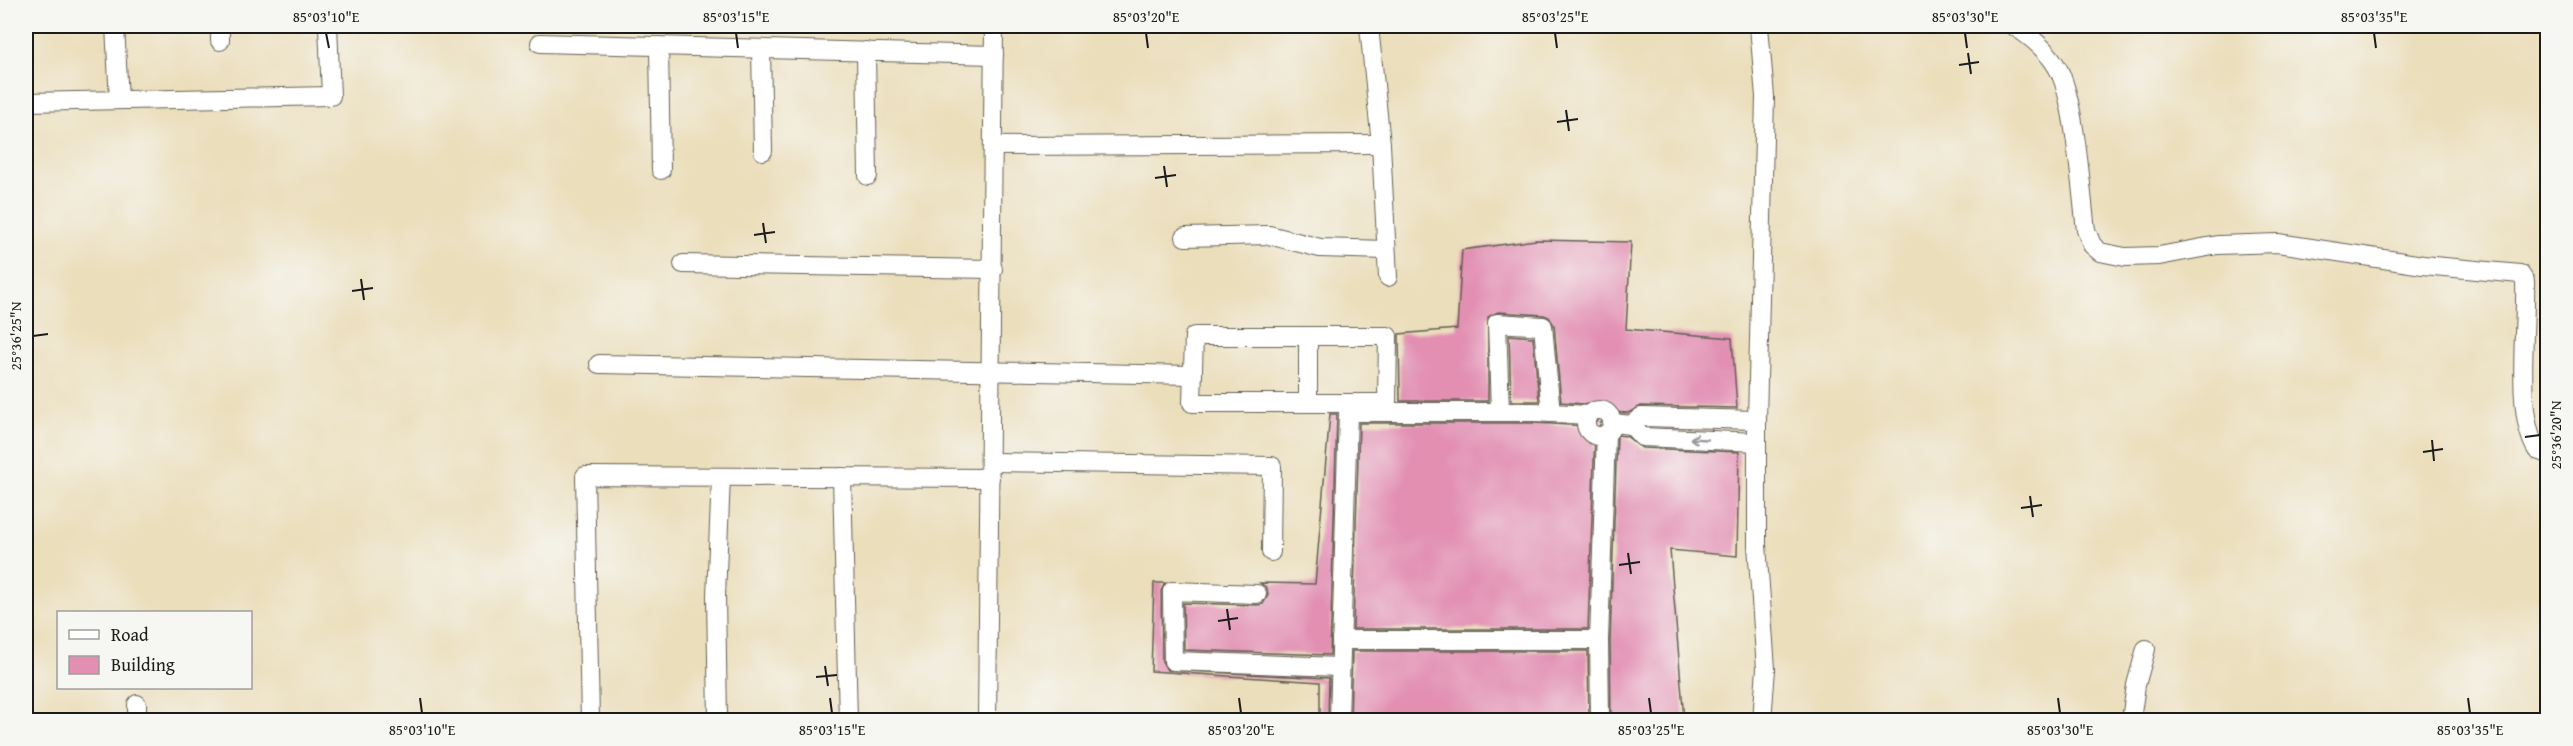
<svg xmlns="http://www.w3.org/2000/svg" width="2573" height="746" font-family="'Gentium Book Plus',serif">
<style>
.building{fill:#e28fb2}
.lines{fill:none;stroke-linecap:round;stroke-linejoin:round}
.minor-casing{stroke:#646054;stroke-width:20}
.minor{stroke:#fff;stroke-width:18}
.oneway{stroke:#999}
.ticks{fill:none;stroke:#1c1c1c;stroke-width:2}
.neatline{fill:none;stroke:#1c1c1c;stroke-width:2}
.ticks-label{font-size:15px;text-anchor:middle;fill:#1c1c1c}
</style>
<rect width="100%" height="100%" fill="#f6f6f2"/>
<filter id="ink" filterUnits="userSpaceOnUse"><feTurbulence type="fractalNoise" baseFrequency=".0167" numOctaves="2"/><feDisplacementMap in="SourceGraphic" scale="12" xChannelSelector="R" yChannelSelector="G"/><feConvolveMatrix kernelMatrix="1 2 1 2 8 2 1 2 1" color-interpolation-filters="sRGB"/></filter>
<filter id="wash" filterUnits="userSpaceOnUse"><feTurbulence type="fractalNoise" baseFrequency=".008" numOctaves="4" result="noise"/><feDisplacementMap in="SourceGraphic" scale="24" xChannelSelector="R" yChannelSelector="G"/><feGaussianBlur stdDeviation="1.35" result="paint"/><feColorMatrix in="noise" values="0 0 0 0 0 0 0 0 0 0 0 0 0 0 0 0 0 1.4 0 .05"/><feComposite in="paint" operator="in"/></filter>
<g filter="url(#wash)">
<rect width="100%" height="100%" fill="#ebdebb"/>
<g id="blocks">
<g class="building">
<path d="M1536,240L1631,242L1626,329L1732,338L1737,408L1641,406L1628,413L1614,412L1604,417L1595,434L1588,629H1353L1359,423H1534L1587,426L1598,421V410L1594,405L1561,402L1554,325L1549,317L1544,315L1498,312L1488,317V401H1400L1399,334L1457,329L1462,250Z"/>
<path d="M1509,335L1533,337L1539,401H1511Z"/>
<path d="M1330,414H1337L1330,655L1184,650L1183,603L1257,605L1263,604L1268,595L1267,588L1260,583L1315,584Z"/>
<path d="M1617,435L1626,436L1642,448L1739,452L1737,556L1670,550L1684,720H1611L1610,640Z"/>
<path d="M1154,583H1165L1161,591L1162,661L1167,670L1329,678L1328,720H1320V682L1151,671Z"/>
<path d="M1352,651H1588L1589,720H1350Z"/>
</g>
</g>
</g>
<g filter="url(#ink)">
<use href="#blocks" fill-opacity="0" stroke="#646054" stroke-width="1.5"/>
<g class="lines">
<defs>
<g id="minor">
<path d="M115,26L119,100"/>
<path d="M220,26V41"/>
<path d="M1369,26L1381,144L1388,277"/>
<path d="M1759,26L1765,97L1757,420V545L1766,669L1762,720"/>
<path d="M2014,26C2030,36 2047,50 2057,67C2075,96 2081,192 2086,230L2092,245L2100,252L2125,257L2159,256L2218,245L2278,243L2423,265L2520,274L2525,281C2527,325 2514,414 2537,450L2548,454"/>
<path d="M540,43L994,55"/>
<path d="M659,46L661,170"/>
<path d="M761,49L763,151"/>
<path d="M866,51L868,176"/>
<path d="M26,102L331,96L328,26"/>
<path d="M993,146L1381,144"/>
<path d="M1185,237L1269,235L1320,248L1386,250"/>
<path d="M683,264L993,269"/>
<path d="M1194,336H1388L1387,403H1192Z"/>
<path d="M599,364L1193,375"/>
<path d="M1308,402V336"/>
<circle cx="1599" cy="423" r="13"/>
<path d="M1500,411L1497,323L1543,326L1551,413"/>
<path d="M1613,423L1631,425L1642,437L1757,442"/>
<path d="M1631,425L1641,417L1757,420"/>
<path d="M990,462L1272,466L1271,552"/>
<path d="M842,477L848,720"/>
<path d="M1257,594L1172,591L1173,661L1340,667"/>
<path d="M1341,640H1599"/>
<path d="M137,720V704"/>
<path d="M590,720L585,476L990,478"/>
<path d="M718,720L716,596L721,477"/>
<path d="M987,720L994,26"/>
<path d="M1339,720L1348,412H1534L1588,415"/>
<path d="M1600,720L1599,640L1606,434"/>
<path d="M2131,720L2136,685L2146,649"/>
</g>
</defs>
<use href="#minor" class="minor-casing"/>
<use href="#minor" class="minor"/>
</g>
<defs><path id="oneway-shaft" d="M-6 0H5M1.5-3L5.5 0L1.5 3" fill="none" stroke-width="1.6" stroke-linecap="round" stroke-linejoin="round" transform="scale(1.5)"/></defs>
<use class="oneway" href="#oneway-shaft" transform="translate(1699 439) rotate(-177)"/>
</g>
<path class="ticks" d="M326,33L329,48M736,33L738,48M1146,33L1148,48M1555,33L1557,48M1965,33L1967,48M2374,33L2376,48M1968,53L1971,74M1959,65L1979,62M1566,110L1569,131M1557,122L1578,119M1164,166L1167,187M1155,178L1176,175M763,223L766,243M754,235L775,232M361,279L364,300M352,291L373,288M33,336L48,334M2525,437L2540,435M2432,440L2434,461M2423,452L2443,449M2030,496L2033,517M2021,508L2042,505M1628,553L1631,574M1619,565L1640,562M1227,609L1230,630M1218,621L1238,618M825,666L828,686M816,677L837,675M420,698L422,713M830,698L832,713M1239,698L1241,713M1649,698L1651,713M2058,698L2060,713M2468,698L2470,713"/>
<rect width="2573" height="746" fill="none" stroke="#f6f6f2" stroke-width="66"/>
<rect x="57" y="611" width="195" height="78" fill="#f6f6f2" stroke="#9f9f9c" stroke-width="1.5"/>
<rect x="69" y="630" width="30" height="9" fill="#ffffff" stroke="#9f9f9c" stroke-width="1.5"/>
<text x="111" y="641" font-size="18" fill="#1c1c1c">Road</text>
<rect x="69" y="656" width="30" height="18" fill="#e28fb2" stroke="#9f9f9c" stroke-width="1.5"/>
<text x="111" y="671" font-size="18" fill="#1c1c1c">Building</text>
<rect x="33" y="33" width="2507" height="680" class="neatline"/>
<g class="ticks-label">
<text x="326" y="22">85°03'10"E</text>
<text x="736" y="22">85°03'15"E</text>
<text x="1146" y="22">85°03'20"E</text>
<text x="1555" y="22">85°03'25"E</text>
<text x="1965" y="22">85°03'30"E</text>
<text x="2374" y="22">85°03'35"E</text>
<text transform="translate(16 336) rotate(-90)" y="5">25°36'25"N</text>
<text transform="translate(2556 435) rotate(-90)" y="5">25°36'20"N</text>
<text x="422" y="735">85°03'10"E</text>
<text x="832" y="735">85°03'15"E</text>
<text x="1241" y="735">85°03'20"E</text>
<text x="1651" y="735">85°03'25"E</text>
<text x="2060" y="735">85°03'30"E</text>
<text x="2470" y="735">85°03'35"E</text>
</g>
</svg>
